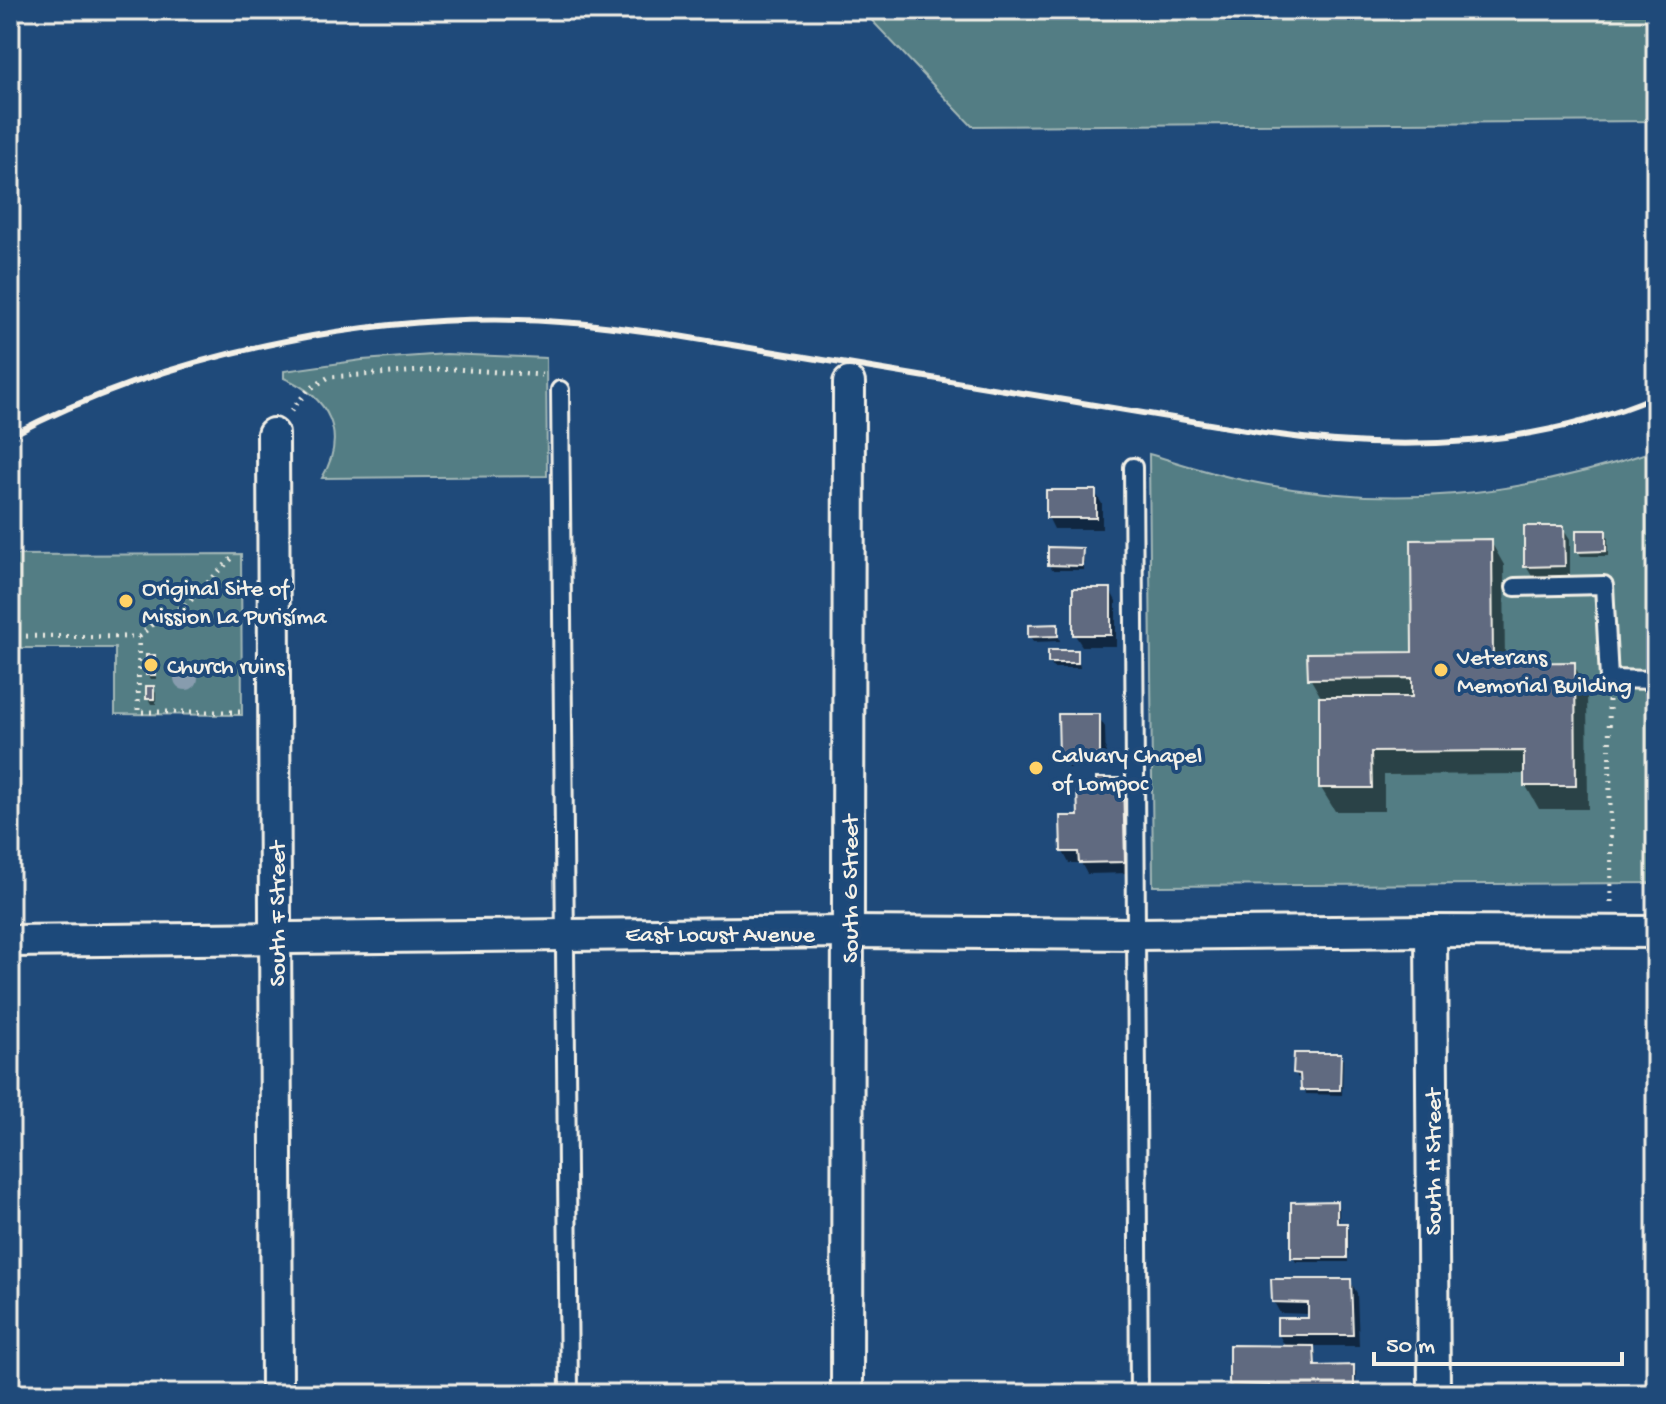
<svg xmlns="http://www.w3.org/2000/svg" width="1666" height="1404" font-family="'Gochi Hand',sans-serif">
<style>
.green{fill:#527d84;stroke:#a3b7b6;stroke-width:2}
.shadow{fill:#0007}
.building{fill:#606a80;stroke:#f4f1e8;stroke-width:2}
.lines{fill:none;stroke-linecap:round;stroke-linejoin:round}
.service-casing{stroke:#f4f1e8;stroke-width:22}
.minor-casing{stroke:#f4f1e8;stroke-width:36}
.path{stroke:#f4f1e8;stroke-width:5;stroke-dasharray:2 6;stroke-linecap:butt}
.service{stroke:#1f4a7a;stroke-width:16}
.minor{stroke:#1f4a7a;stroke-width:30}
.rail{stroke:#f4f1e8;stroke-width:6}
.tree{fill:#879cae}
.poi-dot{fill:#ffd166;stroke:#1f4a7a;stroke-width:3}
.labels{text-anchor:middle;stroke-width:8;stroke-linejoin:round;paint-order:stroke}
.poi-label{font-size:24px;fill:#f4f1e8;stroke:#1f4a7a;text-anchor:start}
.street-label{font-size:24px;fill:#f4f1e8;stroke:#1f4a7a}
</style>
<rect width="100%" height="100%" fill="#1f4a7a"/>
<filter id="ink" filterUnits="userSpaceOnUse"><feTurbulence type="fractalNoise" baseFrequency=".0125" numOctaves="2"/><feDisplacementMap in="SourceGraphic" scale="16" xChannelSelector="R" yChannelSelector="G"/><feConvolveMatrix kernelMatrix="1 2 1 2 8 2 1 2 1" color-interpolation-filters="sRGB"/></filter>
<g filter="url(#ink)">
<g class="green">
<path d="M862,10H1656V121L972,126Z"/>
<path d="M446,354L546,358L547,476L322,478C348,434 329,397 284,378V371L362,360Z"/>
<path d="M1656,450V883L1153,886L1149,454C1180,463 1212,474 1243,480C1387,511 1518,497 1656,450Z"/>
<path d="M241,554L242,715L115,714V648H10V555Z"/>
</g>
<g class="shadow">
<path d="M1095,492L1102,504V529H1054L1048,517Z"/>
<path d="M1563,528L1570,539V577L1533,578L1526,566Z"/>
<path d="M1605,532L1608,537V556H1581L1578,551Z"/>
<path d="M1491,542L1504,565L1505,665L1573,664L1587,687L1588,809H1539L1526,786V774L1384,775V811H1335L1321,788V697L1310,678L1414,654Z"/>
<path d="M1081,550L1084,555V570H1052L1050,565Z"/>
<path d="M1110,590L1116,601V646H1082L1075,635Z"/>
<path d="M1056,626L1060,641L1033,642L1030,636Z"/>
<path d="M1077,652L1080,668H1053L1050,662Z"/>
<path d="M154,657L157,662V679H151L148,674Z"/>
<path d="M153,688L156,693V704H151L148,698Z"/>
<path d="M1098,716L1105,727L1106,766L1068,768L1061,756Z"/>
<path d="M1122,780L1129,791L1130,873L1087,874L1081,863H1069L1063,852L1098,789Z"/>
<path d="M1340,1055L1343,1060L1342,1095L1306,1094L1303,1078H1298L1295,1073Z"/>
<path d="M1336,1203L1339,1208V1225H1346L1349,1230L1348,1262H1296L1293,1257Z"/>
<path d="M1350,1281L1357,1293L1359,1346H1312L1316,1353V1368L1353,1367L1356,1372V1394H1273V1389H1234L1231,1384L1286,1348L1279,1335L1310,1320V1314L1280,1313L1274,1302Z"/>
</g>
<g class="building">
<rect x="1046" y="490" width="50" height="28"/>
<path d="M1524,526H1564L1565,566L1524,567Z"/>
<path d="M1576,530H1606V551L1576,552Z"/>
<path d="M1492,539L1493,663L1575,662L1576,786H1524V751L1371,752L1372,788H1319V697H1412V678L1308,679L1307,653L1412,652L1411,540Z"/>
<path d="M1048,547L1083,548L1082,566L1048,565Z"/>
<rect x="1073" y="588" width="38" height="47"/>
<path d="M1058,624V636L1028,637V625Z"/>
<rect x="1048" y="650" width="30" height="13"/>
<rect x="146" y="655" width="9" height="20"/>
<rect x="146" y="686" width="8" height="13"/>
<path d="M1058,714H1100V755L1059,757Z"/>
<path d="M1096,778H1123L1125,862L1079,863L1078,852H1061L1060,816H1078L1077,787H1096Z"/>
<path d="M1294,1053H1341L1340,1090H1301L1300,1074L1293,1073Z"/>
<path d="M1337,1201V1223H1347V1258H1291V1202Z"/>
<path d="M1271,1279H1351L1353,1335H1277V1318H1308V1303L1272,1302Z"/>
<path d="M1229,1345L1314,1346L1315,1366L1354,1365V1394H1271L1270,1385L1229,1384Z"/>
</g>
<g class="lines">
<defs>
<g id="service">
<path d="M560,390L569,1394"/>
<path d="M1133,467L1139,1394"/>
<path d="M1515,587L1604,585L1609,679L1656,680"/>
</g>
<g id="minor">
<path d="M273,434L277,1394"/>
<path d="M1431,931L1434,1394"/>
<path d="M10,941L849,932L1137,934L1431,931L1656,932"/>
<path d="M847,1394L849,383"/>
</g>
</defs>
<use href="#service" class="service-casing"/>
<use href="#minor" class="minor-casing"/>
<g class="path">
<path d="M291,411L308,390L329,377L454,369L542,375"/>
<path d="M10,636L139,637L138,712H240"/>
<path d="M139,637L155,622L187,604L233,557"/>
<path d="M1609,700L1611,902"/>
</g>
<use href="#service" class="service"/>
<use href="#minor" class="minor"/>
<path class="rail" d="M10,436C174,350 390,307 575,323C603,325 631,330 660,333L1264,433C1394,452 1533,449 1656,396"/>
</g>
<circle class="tree" cx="186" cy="678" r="12"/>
</g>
<g class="poi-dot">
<circle cx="126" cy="601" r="8"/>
<circle cx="151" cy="665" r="8"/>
<circle cx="1441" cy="670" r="8"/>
<circle cx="1036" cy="768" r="8"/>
</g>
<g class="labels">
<g class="poi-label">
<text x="142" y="595">Original Site of<tspan x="142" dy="28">Mission La Purisíma</tspan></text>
<text x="1457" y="664">Veterans<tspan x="1457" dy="28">Memorial Building</tspan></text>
<text x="167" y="673">Church ruins</text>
<text x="1052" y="762">Calvary Chapel<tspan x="1052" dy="28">of Lompoc</tspan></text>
</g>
<g class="street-label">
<text transform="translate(849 889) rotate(-90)" y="8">South G Street</text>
<text transform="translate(276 914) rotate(-90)" y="8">South F Street</text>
<text x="720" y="941">East Locust Avenue</text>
<text transform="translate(1432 1162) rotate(-90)" y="8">South H Street</text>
</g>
</g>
<rect width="1666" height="1404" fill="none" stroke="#1f4a7a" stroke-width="40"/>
<rect x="20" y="20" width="1626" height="1364" fill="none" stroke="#f4f1e8" stroke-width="3" filter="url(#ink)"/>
<path d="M1374 1352v12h248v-12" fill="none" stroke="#f4f1e8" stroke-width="4"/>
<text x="1386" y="1352" font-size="24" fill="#f4f1e8" stroke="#1f4a7a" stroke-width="6" paint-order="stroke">50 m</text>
</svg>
